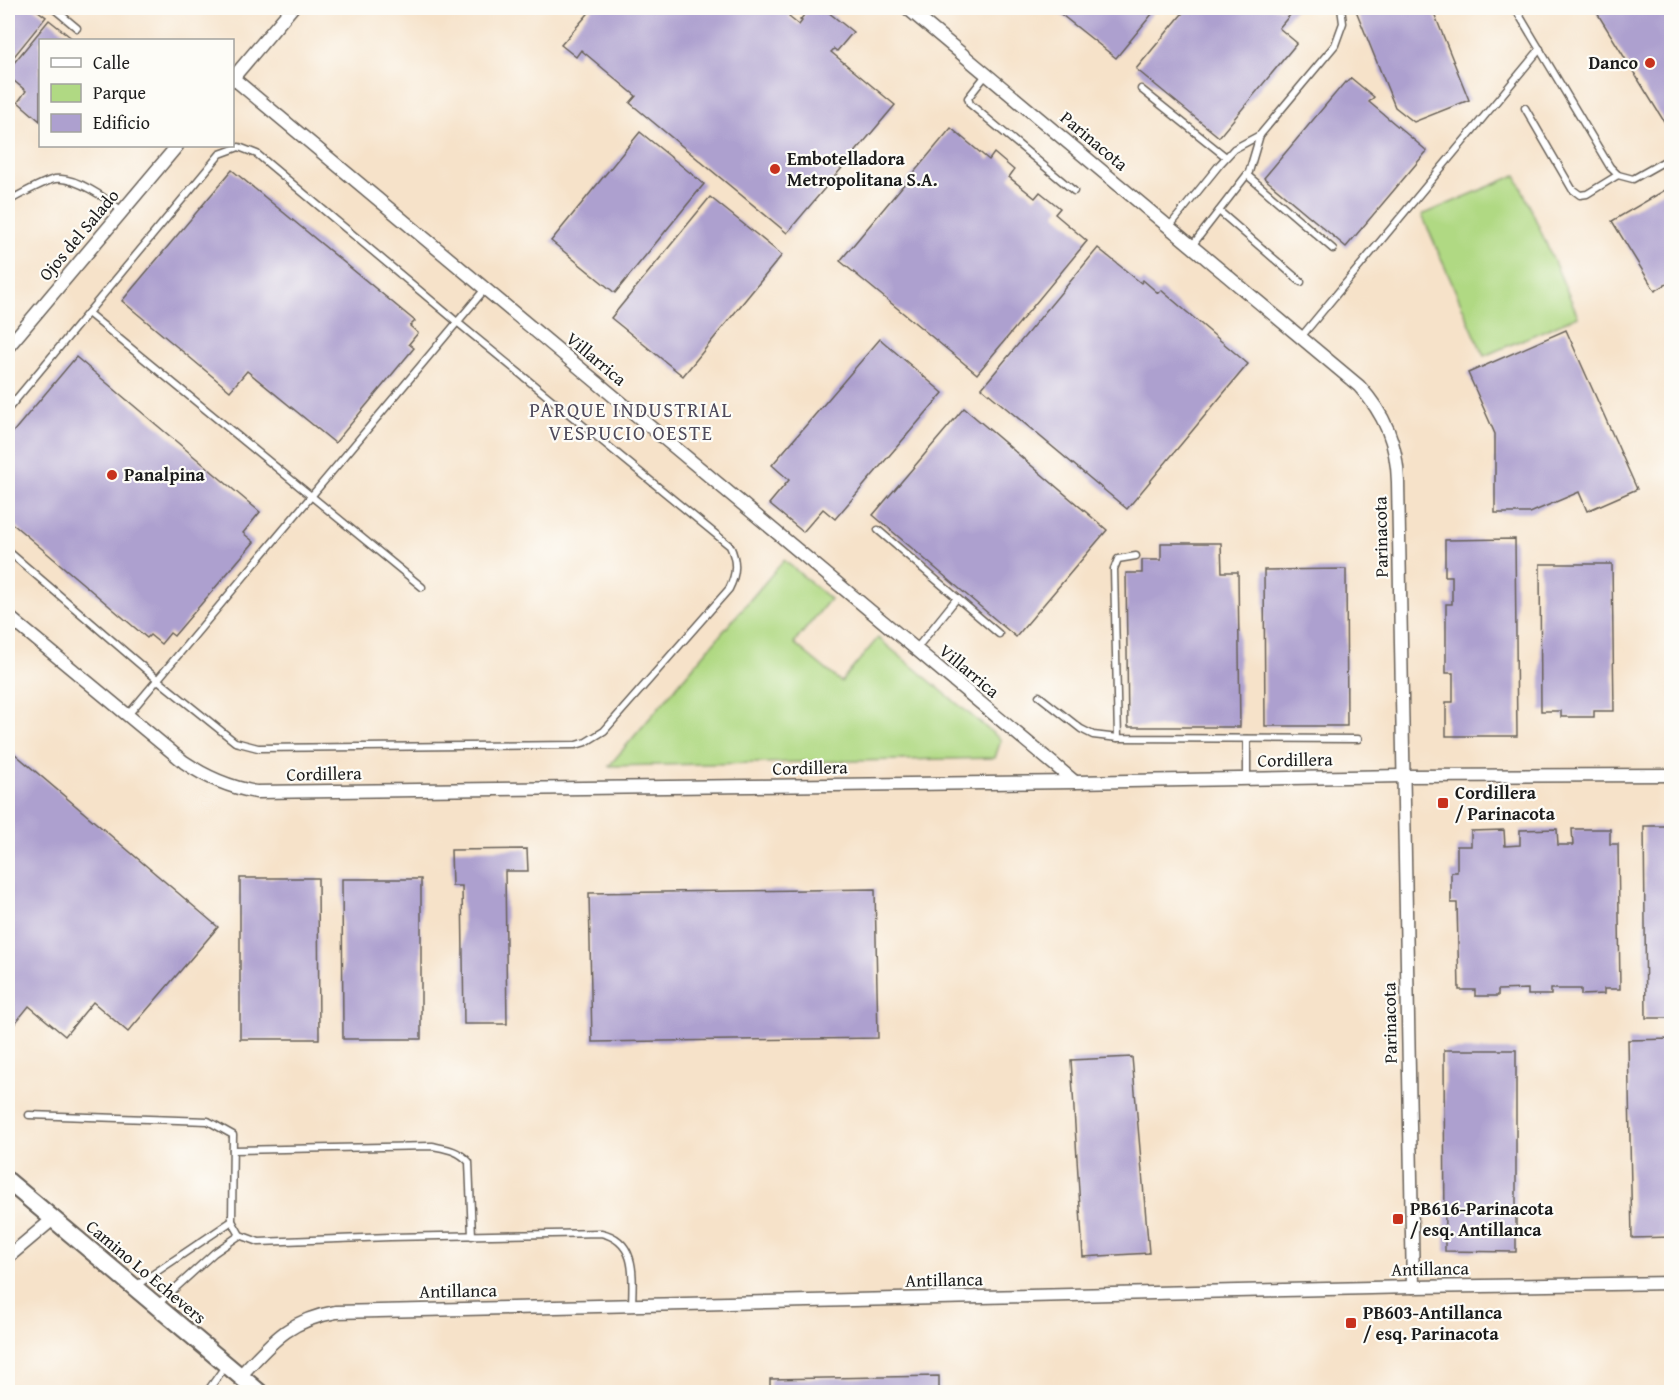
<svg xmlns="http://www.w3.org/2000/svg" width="1679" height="1400" font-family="'Gentium Book Plus',serif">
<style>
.green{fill:#b0d983;stroke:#667a50;stroke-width:1.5}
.building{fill:#ada0cf}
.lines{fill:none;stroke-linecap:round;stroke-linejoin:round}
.service-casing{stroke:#686159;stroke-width:9}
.minor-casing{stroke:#686159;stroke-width:15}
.secondary-casing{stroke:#686159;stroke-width:20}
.service{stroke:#fff;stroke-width:6}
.minor{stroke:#fff;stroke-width:12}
.secondary{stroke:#fff;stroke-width:16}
.poi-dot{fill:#c8321e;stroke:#fdfcf7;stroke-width:2}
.labels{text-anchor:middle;stroke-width:4.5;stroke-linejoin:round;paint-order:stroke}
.poi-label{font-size:18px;font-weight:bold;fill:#1c1c1c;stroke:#fdfcf7;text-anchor:start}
.street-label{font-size:18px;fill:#1c1c1c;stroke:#fdfcf7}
.neighbourhood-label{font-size:20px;letter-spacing:1.5px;fill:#4f4a5b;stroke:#fdfcf7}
</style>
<rect width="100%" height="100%" fill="#fdfcf7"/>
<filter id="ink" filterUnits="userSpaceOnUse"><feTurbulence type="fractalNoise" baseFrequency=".0167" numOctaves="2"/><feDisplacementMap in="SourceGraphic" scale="12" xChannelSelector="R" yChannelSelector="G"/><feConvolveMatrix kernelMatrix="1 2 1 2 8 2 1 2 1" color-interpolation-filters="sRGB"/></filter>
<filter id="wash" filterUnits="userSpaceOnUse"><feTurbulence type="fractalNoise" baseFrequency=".008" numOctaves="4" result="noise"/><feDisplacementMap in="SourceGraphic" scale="24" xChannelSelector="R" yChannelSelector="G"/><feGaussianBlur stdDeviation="1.35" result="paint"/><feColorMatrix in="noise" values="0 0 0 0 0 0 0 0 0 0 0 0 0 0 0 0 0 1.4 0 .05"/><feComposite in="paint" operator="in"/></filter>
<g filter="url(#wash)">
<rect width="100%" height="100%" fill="#f6e2c9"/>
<g class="green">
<path d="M1516,175L1578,316L1484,356L1422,215Z"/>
<path d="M784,560L830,599L794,643L841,682L878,638L1001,740L995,758L609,766Z"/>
</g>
<g id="blocks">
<g class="building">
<path d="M8,8H34L46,17L8,64Z"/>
<path d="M593,8H797L789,17L799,25L802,21L800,20L810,8H823L853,32L837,51L834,49L831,52L895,105L787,233L630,103L636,96L581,50L576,57L561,45Z"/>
<path d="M1053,8H1157L1116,58Z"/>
<path d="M1187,8H1296L1279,28L1297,43L1219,137L1136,69Z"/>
<path d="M1355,8H1432L1469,100L1414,122L1395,107Z"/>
<path d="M1594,8H1672V119L1665,123Z"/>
<path d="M49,20L74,40H40V121L18,102L26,91L8,76V70Z"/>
<path d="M1351,78L1374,97L1369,102L1427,151L1346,247L1264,178L1345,82L1346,83Z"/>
<path d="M951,128L989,160L994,153L1014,170L1009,177L1035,198L1040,192L1060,208L1055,214L1087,241L977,374L840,261Z"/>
<path d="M640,132L704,184L615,293L551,241Z"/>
<path d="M232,170L415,321L410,326L418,333L409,344L414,348L335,443L247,371L230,391L122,301Z"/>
<path d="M1672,186V281L1655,291L1612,221Z"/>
<path d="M710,197L782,255L683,376L611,318Z"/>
<path d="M1098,248L1141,283L1143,280L1158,293L1161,290L1248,364L1127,509L982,388Z"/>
<path d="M1566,330L1637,489L1587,511L1579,492L1530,513H1495V434L1468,373Z"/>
<path d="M880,339L943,393L835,519L823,509L803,532L769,504L789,480L772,465Z"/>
<path d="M76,357L260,512L243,533L254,542L174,636L170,633L161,644L150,635L147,638L8,520V438Z"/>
<path d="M964,408L1107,530L1016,637L873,515Z"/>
<path d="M1515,539L1517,736H1446V702H1453V673H1446V604H1452V576H1445V540Z"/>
<path d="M1161,543H1221L1222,572H1238L1240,727H1128L1126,573H1142V560H1161Z"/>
<path d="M1540,564H1612L1614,711H1594V717H1561V711H1541Z"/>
<path d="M1346,569L1347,726H1265L1264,570Z"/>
<path d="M8,748L218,927L128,1032L93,1002L65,1036L29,1006L8,1032Z"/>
<path d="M1644,826H1672V1018H1646Z"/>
<path d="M1557,829L1558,845H1573L1572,829H1610V844H1618L1620,989H1604V994L1581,995V989H1551V995H1528V989L1498,990V996H1475V990H1459L1457,903H1451V872H1457V846H1471V831L1504,830L1505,846L1520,845V830Z"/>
<path d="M527,849L528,871H505L507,1024H464L462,886H452L451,850Z"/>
<path d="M240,878H318L319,1039H240Z"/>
<path d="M342,879H421V1039H343Z"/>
<path d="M875,889L878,1038L592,1042L589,893Z"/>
<path d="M1672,1039V1237L1632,1238L1628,1040Z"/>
<path d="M1444,1050H1516V1252L1445,1251Z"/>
<path d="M1132,1057L1149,1253L1083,1257L1071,1060Z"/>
<path d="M939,1376V1392H770V1379Z"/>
</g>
</g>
</g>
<g filter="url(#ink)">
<use href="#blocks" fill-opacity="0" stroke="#686159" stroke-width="1.5"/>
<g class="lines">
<defs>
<g id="service">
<path d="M53,8L77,28"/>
<path d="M1515,8L1610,167L1618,175L1633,179L1672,157"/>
<path d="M986,75L968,98L970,104L1074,191"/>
<path d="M1141,89L1226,157"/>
<path d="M1525,108L1572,189L1580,195L1587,194L1618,175"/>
<path d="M1247,175L1333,249"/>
<path d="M8,201C18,196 44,181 55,179C75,176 107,199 122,211"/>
<path d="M1219,211L1301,282"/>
<path d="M1169,227L1220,164L1234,149L1260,135L1335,45L1343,23L1341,8"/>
<path d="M1191,247L1249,172L1260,135"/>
<path d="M88,313L422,587"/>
<path d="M1301,337L1540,49"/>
<path d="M8,409L220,154L239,147L257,154L457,322L730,546C737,561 737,573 729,589L604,731L586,742L576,745L258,748L235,742L158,680L8,551"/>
<path d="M878,530L999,634"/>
<path d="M916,649L957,598"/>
<path d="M1039,696L1081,729L1093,735L1118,738L1358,739"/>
<path d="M127,716L485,289"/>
<path d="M1118,738L1114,569L1118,559L1136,556"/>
<path d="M1247,778V739"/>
<path d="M29,1115L208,1121L233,1135L232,1221L240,1235L259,1242L390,1237L601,1233C637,1241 633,1275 632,1305"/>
<path d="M233,1150L432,1146C447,1149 458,1150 469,1162L472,1236"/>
<path d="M134,1287L232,1221"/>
<path d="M158,1304L214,1253L240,1235"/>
<path d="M207,1392L226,1365"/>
</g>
<g id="minor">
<path d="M907,8L1359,386C1385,414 1397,444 1398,482L1413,1287"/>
<path d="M233,78L1075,782"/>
<path d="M232,79L292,8"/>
<path d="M8,347L177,146"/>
<path d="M8,616L184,762C207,778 229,787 256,792L1075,782L1403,776L1672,775"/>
<path d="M8,1257L53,1219"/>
<path d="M240,1376C271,1343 288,1320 336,1312L1413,1287L1672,1283"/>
</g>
<path id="secondary" d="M8,1181L259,1392"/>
</defs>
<use href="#service" class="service-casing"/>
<use href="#minor" class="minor-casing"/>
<use href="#secondary" class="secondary-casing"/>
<use href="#service" class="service"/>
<use href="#minor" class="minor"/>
<use href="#secondary" class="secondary"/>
</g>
</g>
<g class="poi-dot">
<circle cx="1650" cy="63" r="6"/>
<circle cx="775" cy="169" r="6"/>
<circle cx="112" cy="475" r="6"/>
<rect x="1437" y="797" width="12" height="12" rx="3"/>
<rect x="1392" y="1213" width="12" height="12" rx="3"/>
<rect x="1345" y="1317" width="12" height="12" rx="3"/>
</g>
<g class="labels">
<g class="poi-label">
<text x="1638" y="69" text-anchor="end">Danco</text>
<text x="787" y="165">Embotelladora<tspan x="787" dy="21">Metropolitana S.A.</tspan></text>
<text x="124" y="481">Panalpina</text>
<text x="1455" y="799">Cordillera<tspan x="1455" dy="21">/ Parinacota</tspan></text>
<text x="1410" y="1215">PB616-Parinacota<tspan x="1410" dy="21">/ esq. Antillanca</tspan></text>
<text x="1363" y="1319">PB603-Antillanca<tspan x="1363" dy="21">/ esq. Parinacota</tspan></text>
</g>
<g class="street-label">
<text transform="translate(1094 141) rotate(40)" y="6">Parinacota</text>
<text transform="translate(79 235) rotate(-50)" y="6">Ojos del Salado</text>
<text transform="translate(596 359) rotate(40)" y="6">Villarrica</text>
<text transform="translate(1381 537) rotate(-91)" y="6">Parinacota</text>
<text transform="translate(969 671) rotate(40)" y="6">Villarrica</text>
<text transform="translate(1295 760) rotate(-1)" y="6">Cordillera</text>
<text transform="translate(810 768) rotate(-1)" y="6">Cordillera</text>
<text transform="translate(324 774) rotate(-1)" y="6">Cordillera</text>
<text transform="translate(1390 1023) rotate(-91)" y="6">Parinacota</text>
<text transform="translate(1430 1269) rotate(-1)" y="6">Antillanca</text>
<text transform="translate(146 1272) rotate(40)" y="6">Camino Lo Echevers</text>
<text transform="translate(944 1280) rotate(-1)" y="6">Antillanca</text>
<text transform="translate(458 1291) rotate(-1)" y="6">Antillanca</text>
</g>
<g class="neighbourhood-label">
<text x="631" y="417">PARQUE INDUSTRIAL<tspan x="631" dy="23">VESPUCIO OESTE</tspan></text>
</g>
</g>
<rect width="1679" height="1400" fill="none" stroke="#fdfcf7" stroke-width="30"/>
<rect x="39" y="39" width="195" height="108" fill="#fdfcf7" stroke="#a3a29f" stroke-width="1.5"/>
<rect x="51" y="58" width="30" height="9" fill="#ffffff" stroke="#a3a29f" stroke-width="1.5"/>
<text x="93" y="69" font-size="18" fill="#1c1c1c">Calle</text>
<rect x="51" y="84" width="30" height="18" fill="#b0d983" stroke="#a3a29f" stroke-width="1.5"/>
<text x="93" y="99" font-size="18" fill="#1c1c1c">Parque</text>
<rect x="51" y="114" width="30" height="18" fill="#ada0cf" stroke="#a3a29f" stroke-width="1.5"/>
<text x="93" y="129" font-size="18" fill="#1c1c1c">Edificio</text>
</svg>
